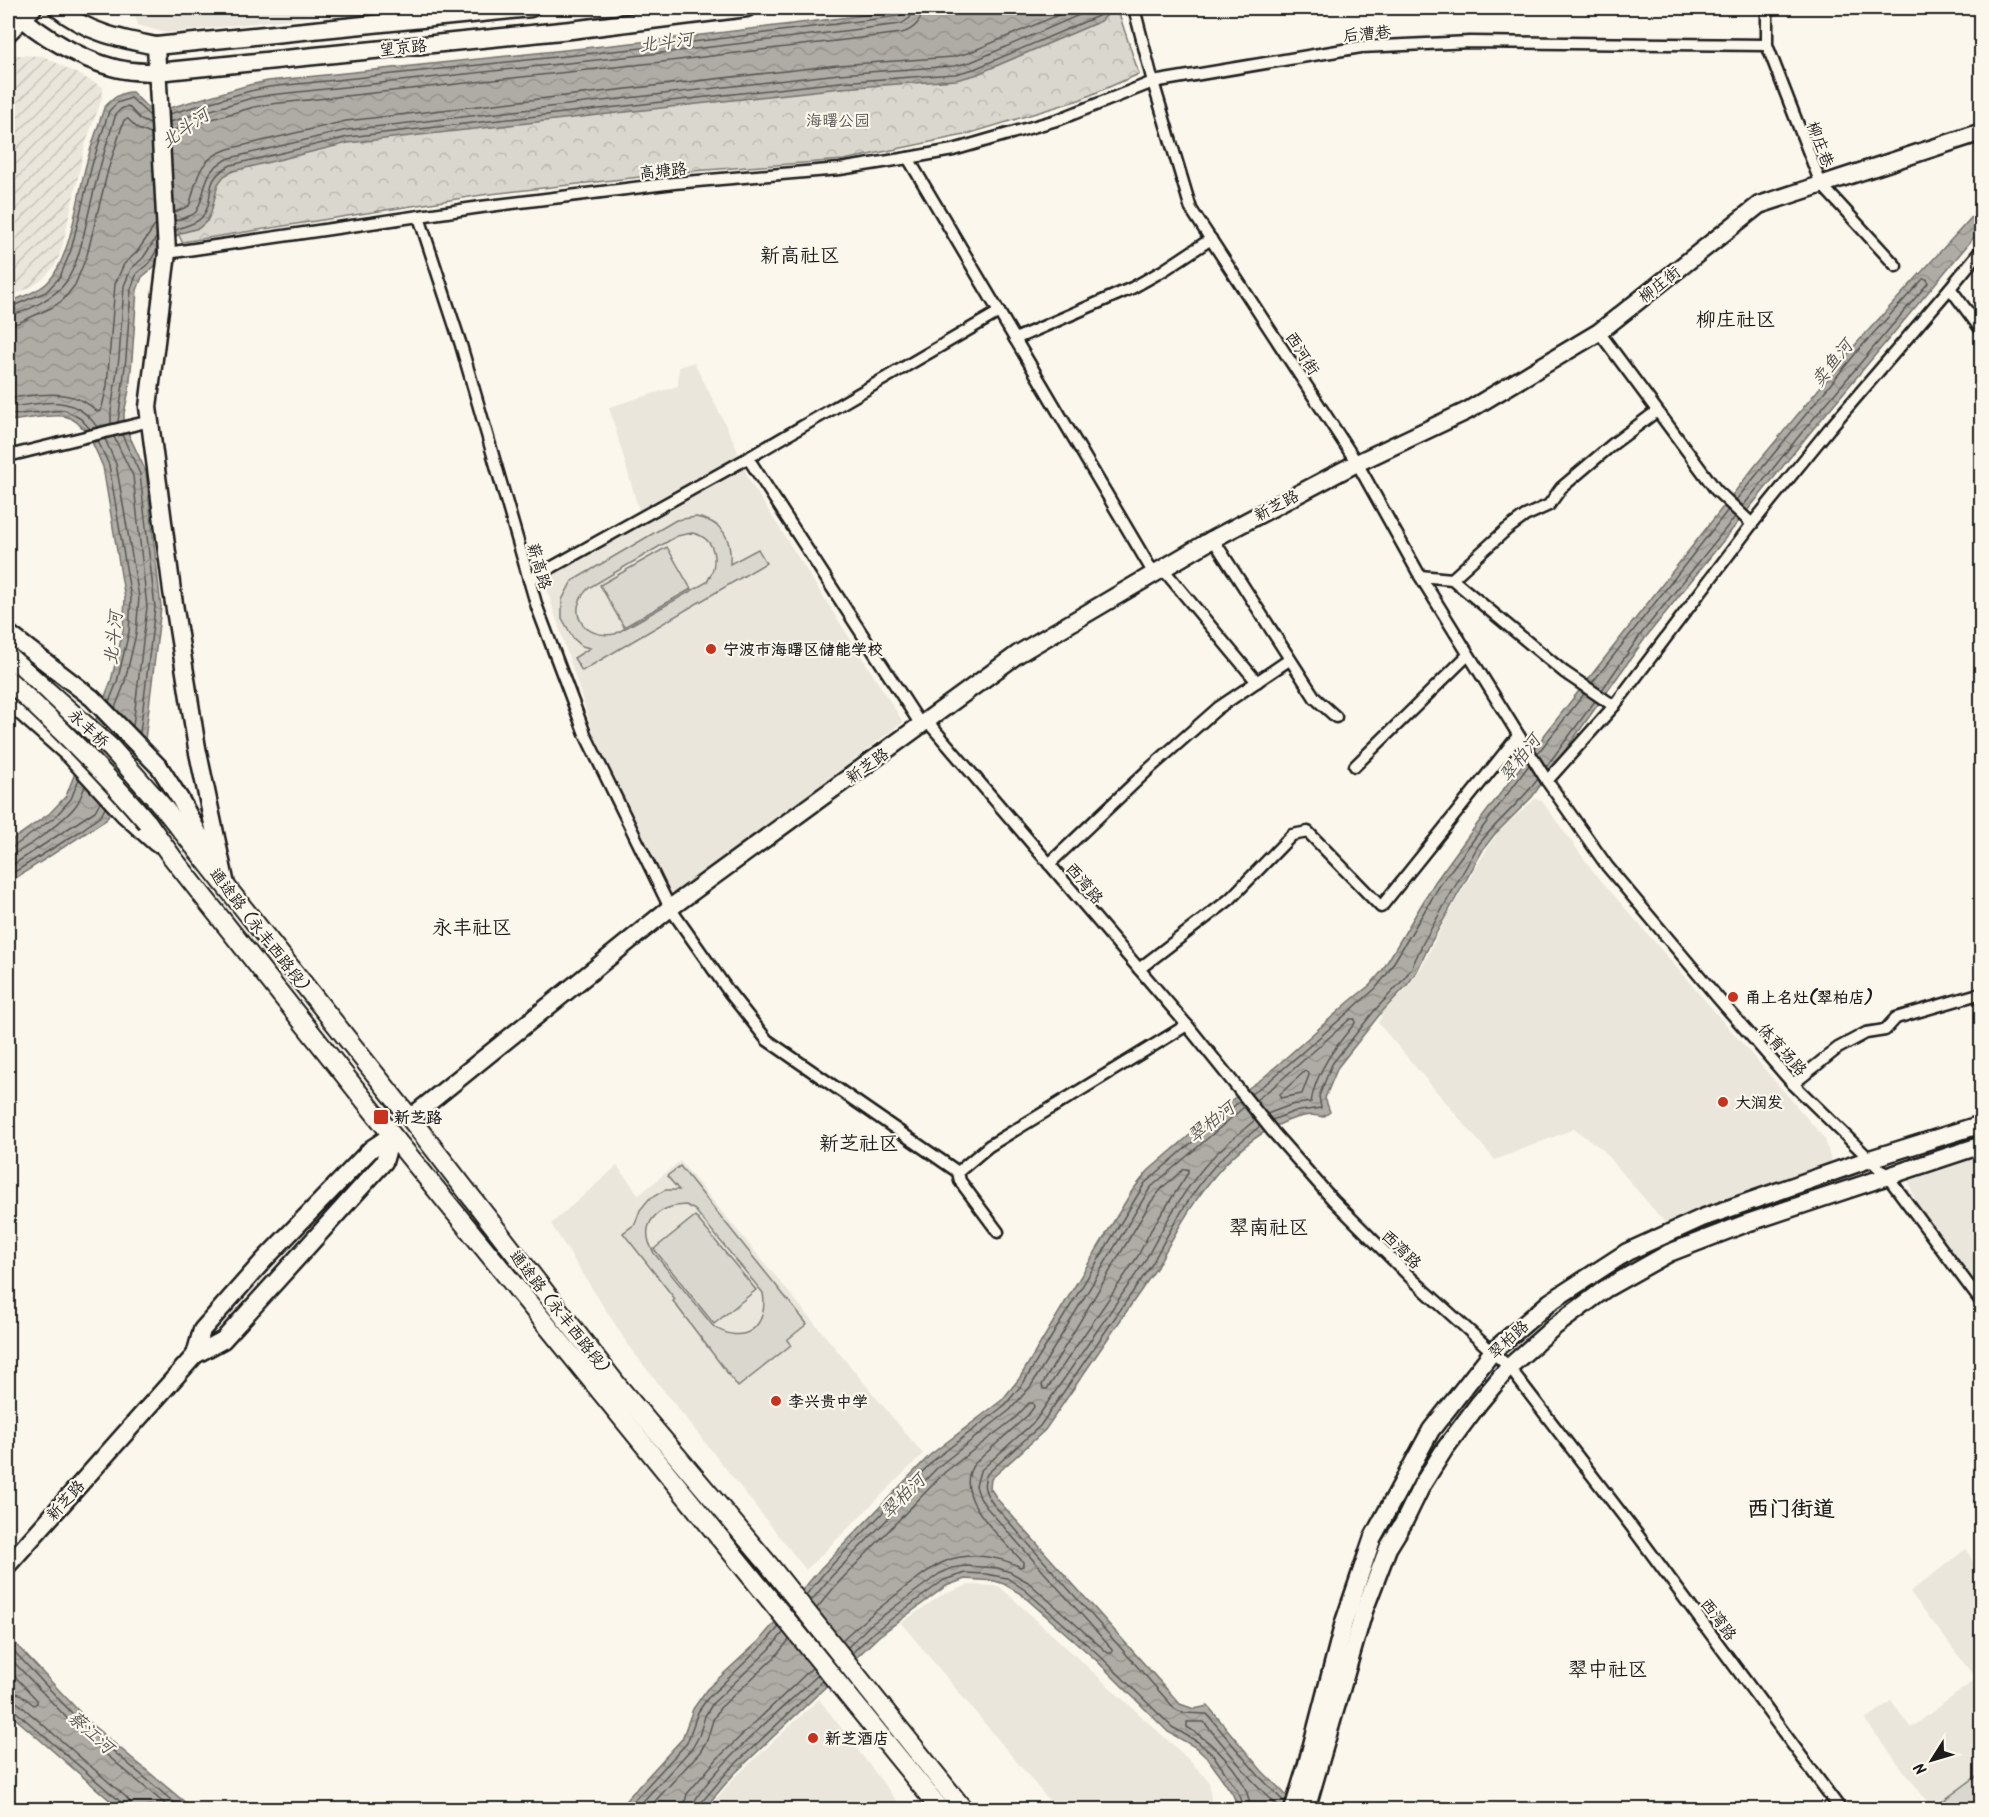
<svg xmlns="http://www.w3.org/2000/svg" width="1989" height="1817" font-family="Kalam,'LXGW WenKai TC',sans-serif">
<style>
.built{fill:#eae6dc}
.industrial{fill:url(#industrial-furrows)}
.forest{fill:url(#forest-crowns);stroke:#7b7a75;stroke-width:1.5}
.pitch{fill:#dad7ce;stroke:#7b7a75;stroke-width:1.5;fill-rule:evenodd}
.water{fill:url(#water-waves);stroke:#74726e;stroke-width:1.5}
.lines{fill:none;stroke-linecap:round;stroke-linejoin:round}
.shore{stroke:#575653;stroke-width:1.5}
.street-casing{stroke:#1c1c1c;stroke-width:15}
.secondary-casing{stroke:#1c1c1c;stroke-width:21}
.primary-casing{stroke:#1c1c1c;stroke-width:22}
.street{stroke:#fbf7ec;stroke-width:10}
.secondary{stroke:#fbf7ec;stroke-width:16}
.primary{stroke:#fbf7ec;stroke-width:18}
.primary-bridge-casing{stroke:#1c1c1c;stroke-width:22;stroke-linecap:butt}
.primary-bridge{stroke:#fbf7ec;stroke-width:18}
.poi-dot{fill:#c8321e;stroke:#fbf7ec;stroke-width:2}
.labels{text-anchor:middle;stroke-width:4.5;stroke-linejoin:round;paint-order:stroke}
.street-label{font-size:16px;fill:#1c1c1c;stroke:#fbf7ec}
.park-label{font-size:16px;fill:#555451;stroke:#fbf7ec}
.poi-label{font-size:16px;font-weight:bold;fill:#1c1c1c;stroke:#fbf7ec;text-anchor:start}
.water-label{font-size:18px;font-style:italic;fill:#575653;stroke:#fbf7ec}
.quarter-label{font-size:20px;fill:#1c1c1c;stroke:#fbf7ec}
.district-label{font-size:22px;font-weight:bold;fill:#1c1c1c;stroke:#fbf7ec}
</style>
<defs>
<pattern id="industrial-furrows" width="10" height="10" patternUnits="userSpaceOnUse" patternTransform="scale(1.5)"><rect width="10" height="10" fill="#eae6dc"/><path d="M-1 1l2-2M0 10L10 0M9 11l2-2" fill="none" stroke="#c8c5bc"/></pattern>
<pattern id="forest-crowns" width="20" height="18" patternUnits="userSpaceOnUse" patternTransform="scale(1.5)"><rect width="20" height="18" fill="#dad7ce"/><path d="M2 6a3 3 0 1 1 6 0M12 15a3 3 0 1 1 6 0" fill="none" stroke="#bab8b0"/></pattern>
<pattern id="water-waves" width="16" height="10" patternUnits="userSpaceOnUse" patternTransform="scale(1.5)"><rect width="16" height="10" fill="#afaca5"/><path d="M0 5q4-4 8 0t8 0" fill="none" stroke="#96938d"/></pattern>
</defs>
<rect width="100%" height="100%" fill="#fbf7ec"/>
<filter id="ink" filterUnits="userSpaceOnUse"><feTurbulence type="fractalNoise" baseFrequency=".0167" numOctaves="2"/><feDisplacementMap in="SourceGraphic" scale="12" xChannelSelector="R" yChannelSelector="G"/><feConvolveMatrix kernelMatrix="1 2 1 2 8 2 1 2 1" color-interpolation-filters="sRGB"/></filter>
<g filter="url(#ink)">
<g class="built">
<path d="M133,8H387L166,33L138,25Z"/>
<path d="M694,362L734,442L749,480L903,722L673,898L593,732L542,575L641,518L609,407L678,386L679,367Z"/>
<path d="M1535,799L1541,800L1593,871L1825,1139L1831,1161L1823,1169L1666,1224L1602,1149L1574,1129L1495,1160L1378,1023L1383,1013L1411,983L1423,965L1447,916L1492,841L1499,831Z"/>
<path d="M1981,1157H1982L1981,1292L1915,1201L1909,1181Z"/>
<path d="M680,1161L923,1454L806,1570L630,1348L551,1224L617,1166L639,1195Z"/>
<path d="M1966,1549L1981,1576V1809H1933L1865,1720L1891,1701L1911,1728L1976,1679L1910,1592Z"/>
<path d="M968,1585L999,1586L1185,1756L1209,1781L1212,1809H1056L901,1623L940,1596Z"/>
<path d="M819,1699L903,1809H708L734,1778Z"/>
</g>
<path class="industrial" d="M16,55L43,56L103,87L102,98L85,145L62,248L55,266L43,279L33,286L8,298V59Z"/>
<path class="forest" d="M1102,8H1117L1139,74L1079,100L964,135L844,160L693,171L482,195L182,242L178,233L221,172L355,140Z"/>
<g class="pitch">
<path d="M696,517C723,522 732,538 730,564L758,549L766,563L582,671L574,658L590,648L582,646L573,638L562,618V600L572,581L676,520ZM692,533C717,538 719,563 707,582L615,634C583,640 564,610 590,587L677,536Z"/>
<path d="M667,547L691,589L624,627L600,585Z"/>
<path d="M680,1166L807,1324L787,1340L791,1345L738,1387L673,1301L675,1299L623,1233L635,1224L640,1210L649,1199L665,1190H679L667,1176ZM686,1205L695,1210L763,1293C769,1327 743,1347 713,1326L654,1253C637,1224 657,1206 686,1205Z"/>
<path d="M695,1216L756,1290L714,1324L654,1249Z"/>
<path d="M1981,1773V1809H1943L1939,1804Z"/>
</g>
<g class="water">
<path d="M922,8H1109L1108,14L1101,21L975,75L956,80L841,88L348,143L233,171L224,176L218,184L211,213L207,221L199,228L181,233L173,238L154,267L142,277L137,290L132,359L129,390L124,413V424L146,472L161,607L145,740L106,820L8,883V843L50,813L66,796L111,681L123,631L125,599L103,467C96,450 85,420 64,416C52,414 21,420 8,421V303C20,297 39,292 48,282C71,258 77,198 86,165C91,146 98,127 104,108C112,99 120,92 132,92L150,110L159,111L249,85L268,81L660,40Z"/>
<path d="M1981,207V229L1808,435L1646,637L1532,797L1494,835L1484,848L1429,946L1417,971L1408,984L1380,1014L1338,1067L1325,1098L1330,1112L1323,1117C1312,1113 1297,1117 1287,1121C1225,1145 1186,1211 1157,1267L1045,1430L991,1479L990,1488L998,1500L1180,1704L1194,1709L1208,1706L1262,1771L1300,1809H1236V1802L1232,1793L1209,1760L1195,1747L1168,1732L1095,1659L1021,1594L1004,1584L995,1581L965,1579L946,1586L879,1636L734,1774L704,1809L617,1810L682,1739L693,1709L707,1689L759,1641L821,1568L930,1455L1002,1400L1019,1379L1132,1191L1148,1171L1227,1103L1263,1078L1350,1001L1370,985L1382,971L1435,882L1469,835L1546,733L1755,466L1856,344Z"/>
<path d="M8,1636L91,1724L193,1809H120L8,1712Z"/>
</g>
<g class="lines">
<g class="shore">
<path d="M169,114L250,91L269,87L661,46L899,16L904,13L905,8"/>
<path d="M170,122L252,98L270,95L661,53L901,24L910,18L913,8"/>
<path d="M170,131L254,107L271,104L662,62L902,33C915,29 922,21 922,8"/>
<path d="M175,212L189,206C198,179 196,160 228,149L346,121L838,65L953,57L968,53L1075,8"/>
<path d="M175,221L192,215L196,212C209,189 199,171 230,158L347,130L839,74L954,66L971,62L1095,8"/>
<path d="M176,230C184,225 196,225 202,217C217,199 200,180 231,165L348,137L840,82L955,74L974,69L1098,16L1102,12L1103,8"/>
<path d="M8,308L46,292L60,277L71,250L92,165L109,111L117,103L131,98L150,116"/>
<path d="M8,315C25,314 56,296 66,282C80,260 84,232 90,207C97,176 106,145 116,114L121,109L128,106L141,120L150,124"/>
<path d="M8,324L18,323L53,307L63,300L75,285L87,255L108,170L124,120L128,119L138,129L151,134"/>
<path d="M8,398C40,395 72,386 98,412L101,411L107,386L115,284L124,264L137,252L156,224"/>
<path d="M8,407C44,404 73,392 97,427"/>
<path d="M8,415L65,410L81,419L90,429"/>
<path d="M118,422L126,358L131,289L137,273L149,263L157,250"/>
<path d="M111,424V411L119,358L124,286L131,269L143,258L156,238"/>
<path d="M122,435L140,474L155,607L140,733"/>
<path d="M114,437L133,476L147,607L133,726"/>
<path d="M105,439L116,464L139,597L136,634L124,685L115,708"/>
<path d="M98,441L109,465L131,598L129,632L117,682L109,702"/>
<path d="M1736,500L1860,348L1923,279H1927L1928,283L1803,431L1743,506"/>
<path d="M1592,683L1728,510"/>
<path d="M1602,690L1641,634L1735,517"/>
<path d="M1538,753L1584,694"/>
<path d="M1546,767L1595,701"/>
<path d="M8,848L13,847L55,817L71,799L79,779"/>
<path d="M8,855C23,854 68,817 77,804C81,798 83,791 85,786"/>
<path d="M8,868L95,811L100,802"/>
<path d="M8,876L79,832L101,816L105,808"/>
<path d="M1305,1071L1308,1072L1309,1075L1302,1094L1280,1098V1094Z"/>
<path d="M1251,1094L1268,1082L1375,989L1387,974L1440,885L1529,765"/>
<path d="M1256,1100L1272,1088L1350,1019H1355V1023C1335,1047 1316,1071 1311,1102L1291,1105L1267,1114"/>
<path d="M1272,1120L1293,1112L1321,1108L1319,1096L1332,1064L1375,1010L1403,980L1411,969L1423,943L1479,844C1497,821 1520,803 1538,779"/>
<path d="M1260,1126C1246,1138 1230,1149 1217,1163C1191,1192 1170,1229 1152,1264L1040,1426L987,1474C981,1486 986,1494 993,1504L1175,1709L1183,1713L1207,1714L1258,1775L1285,1803"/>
<path d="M1184,1169H1188V1173L1151,1230L1138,1256L1047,1389H1043L1042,1385L1151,1202L1163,1187Z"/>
<path d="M806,1595L825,1572L934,1460L1005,1405L1024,1382L1145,1183L1240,1101"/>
<path d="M811,1601L831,1577L939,1466L1010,1410L1031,1386L1150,1188L1244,1107"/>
<path d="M817,1608L838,1583L945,1472L1015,1418L1029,1403H1033L1034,1407L1028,1415L974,1464C951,1497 1002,1538 1023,1562V1566L1020,1567C1000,1556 968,1552 946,1561C932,1566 920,1577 907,1586C885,1604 863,1620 842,1640"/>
<path d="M8,1645L87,1729L183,1810"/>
<path d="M848,1647L870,1625L939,1574L952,1568L965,1566L998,1568L1010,1572L1028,1582L1108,1653H1112V1649L987,1508L980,1498L976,1486L980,1471L1035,1421L1145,1261C1164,1225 1185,1187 1212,1158C1225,1144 1241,1132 1255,1120"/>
<path d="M852,1653L875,1631L944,1580L965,1573L986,1574L1007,1578L1025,1590L1098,1654L1172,1727L1198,1742L1214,1756L1237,1790L1242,1801V1810"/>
<path d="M8,1656L82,1734L172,1810"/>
<path d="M8,1669L37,1700V1703L34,1705L20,1694L8,1691"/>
<path d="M8,1700L18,1703L126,1797L130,1802L131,1810"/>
<path d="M8,1708L14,1710L121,1802L124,1810"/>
<path d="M625,1810L687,1743L698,1712L707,1699L763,1645L779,1627"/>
<path d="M635,1810L693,1747L699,1736L705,1716L713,1703L769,1650L783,1633"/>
<path d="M647,1810L700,1752L707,1740L713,1720L720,1708L775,1657L789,1640"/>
<path d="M683,1810L687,1794L717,1759L812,1668"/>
<path d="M692,1810C693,1784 795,1697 818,1675"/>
<path d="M699,1810L701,1803L729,1770L823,1681"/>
<path d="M1250,1810C1250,1777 1212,1742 1187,1727V1722H1204L1252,1780L1281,1810"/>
</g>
<defs>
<g id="street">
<path d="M1134,8L1153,82L1191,209L1357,463L1420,576L1547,781L1607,866L1718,998L1793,1084L1888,1177L1982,1303"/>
<path d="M1767,8V45L1821,184L1896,266"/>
<path d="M908,158L1154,574"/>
<path d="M419,217L461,345L537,607L585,734L670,908L729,992L767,1040L958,1172L960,1181L998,1232"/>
<path d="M167,253L481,207L674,183L840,169L908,158L953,150L1060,119L1153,82L1361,47L1470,42L1767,45"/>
<path d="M1950,288L1982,331"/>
<path d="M1599,332L1716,490L1752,524"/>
<path d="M1015,339L1132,288L1164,270L1211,239"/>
<path d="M8,456L150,421"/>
<path d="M748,458L999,312"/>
<path d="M1213,539L1315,698L1336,717"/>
<path d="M1163,569L1257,682"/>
<path d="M1420,576L1452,579L1564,672L1614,706"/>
<path d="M1452,579L1506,530L1525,516L1549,505L1561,488L1613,444L1657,411"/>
<path d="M529,580L748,458L921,725"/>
<path d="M927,721L1187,1025L1273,1132L1333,1200L1411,1278L1509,1367L1631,1526L1841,1810"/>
<path d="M1355,766L1468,655"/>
<path d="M1547,781L1614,706L1752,524L1829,429L1950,288L1982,249"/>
<path d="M1049,864L1149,769L1218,708L1289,660"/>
<path d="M1139,969L1230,899L1292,835L1308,832L1381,907L1518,736"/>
<path d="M1793,1084L1838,1048L1866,1033L1885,1030L1896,1018L1982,993"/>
<path d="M958,1172L989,1146L1187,1025"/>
</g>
<g id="secondary">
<path d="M12,8C37,35 88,64 125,70C135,72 147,72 157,72L571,30L747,8"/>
<path d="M57,8C86,32 120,39 156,46L531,8"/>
<path d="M8,33L33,8"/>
<path d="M156,46L167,253L148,407L172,591L197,748L226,885"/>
<path d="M8,633L92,698L160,768L180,799L216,866"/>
<path d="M8,700L71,756L124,814L156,843"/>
<path d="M410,1118L670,908L1018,654L1213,539L1357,463L1467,411L1599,332L1759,205L1982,132"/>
<path d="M195,1355L202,1330L264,1260L371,1149L392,1135"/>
<path d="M8,1565L195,1355L223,1340L384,1162L392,1135"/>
<path d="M1293,1810L1307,1764L1344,1622L1373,1537L1431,1430L1493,1351L1550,1302L1627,1252L1702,1218L1870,1159L1982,1124"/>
<path d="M1306,1810L1364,1611L1388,1548L1404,1522L1422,1485L1444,1450L1479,1403L1509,1367L1554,1327L1605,1289L1669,1253L1747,1223L1982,1145"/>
</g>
<g id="primary">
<path d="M8,656L111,748L163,807L410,1118L617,1385L769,1565L964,1810"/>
<path d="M147,822L172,857L392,1135L941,1810"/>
</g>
</defs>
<use href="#street" class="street-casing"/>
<use href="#secondary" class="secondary-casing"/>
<use href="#primary" class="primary-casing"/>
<use href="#street" class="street"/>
<use href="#secondary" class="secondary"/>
<use href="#primary" class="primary"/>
<defs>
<path id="primary-bridge" d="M8,680C57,725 104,772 147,822"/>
</defs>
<use href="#primary-bridge" class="primary-bridge-casing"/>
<use href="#primary-bridge" class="primary-bridge"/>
</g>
</g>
<g class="poi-dot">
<circle cx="711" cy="649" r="6"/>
<circle cx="1733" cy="997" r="6"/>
<circle cx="1723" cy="1102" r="6"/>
<rect x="373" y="1109" width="16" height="16" rx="3"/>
<circle cx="776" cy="1401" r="6"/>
<circle cx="813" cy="1738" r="6"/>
</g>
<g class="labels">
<g class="street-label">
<text transform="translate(1367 33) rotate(-5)" y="6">后漕巷</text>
<text transform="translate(403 47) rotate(-6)" y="6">望京路</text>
<text transform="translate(1821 144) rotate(69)" y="6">柳庄巷</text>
<text transform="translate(663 170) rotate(-6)" y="6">高塘路</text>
<text transform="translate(1659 284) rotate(-38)" y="6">柳庄街</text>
<text transform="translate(1303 353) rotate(57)" y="6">西河街</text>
<text transform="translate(1276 505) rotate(-28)" y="6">新芝路</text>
<text transform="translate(540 566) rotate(74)" y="6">薪高路</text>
<text transform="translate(89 728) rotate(43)" y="6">永丰桥</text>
<text transform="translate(867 765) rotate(-36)" y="6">新芝路</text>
<text transform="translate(1085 883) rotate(50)" y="6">西湾路</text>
<text transform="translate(260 929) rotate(52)" y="6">通途路 (永丰西路段)</text>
<text transform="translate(1783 1049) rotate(48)" y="6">体育场路</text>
<text transform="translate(1402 1249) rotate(44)" y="6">西湾路</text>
<text transform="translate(560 1311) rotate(52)" y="6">通途路 (永丰西路段)</text>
<text transform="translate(1508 1339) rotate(-43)" y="6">翠柏路</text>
<text transform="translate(65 1500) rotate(-48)" y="6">新芝路</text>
<text transform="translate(1719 1619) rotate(53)" y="6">西湾路</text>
</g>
<g class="park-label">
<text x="838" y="126">海曙公园</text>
</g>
<g class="poi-label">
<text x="723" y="655">宁波市海曙区储能学校</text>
<text x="1745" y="1003">甬上名灶(翠柏店)</text>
<text x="1735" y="1108">大润发</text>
<text x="394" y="1123">新芝路</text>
<text x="788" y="1407">李兴贵中学</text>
<text x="825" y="1744">新芝酒店</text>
</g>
<g class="water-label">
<text transform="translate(666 42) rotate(-7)" y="6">北斗河</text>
<text transform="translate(185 128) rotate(-35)" y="6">北斗河</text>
<text transform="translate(1832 363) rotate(-51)" y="6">卖鱼河</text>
<text transform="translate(113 638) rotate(-84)" y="6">北斗河</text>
<text transform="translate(1520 758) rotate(-52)" y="6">翠柏河</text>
<text transform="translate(1211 1122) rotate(-38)" y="6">翠柏河</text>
<text transform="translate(903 1496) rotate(-45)" y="6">翠柏河</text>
<text transform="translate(91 1732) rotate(42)" y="6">蔡江河</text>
</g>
<g class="quarter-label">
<text x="800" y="262">新高社区</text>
<text x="1736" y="326">柳庄社区</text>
<text x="472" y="934">永丰社区</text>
<text x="859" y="1150">新芝社区</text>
<text x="1269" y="1234">翠南社区</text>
<text x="1608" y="1676">翠中社区</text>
</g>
<g class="district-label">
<text x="1791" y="1516">西门街道</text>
</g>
</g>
<rect width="1989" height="1817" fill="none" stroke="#fbf7ec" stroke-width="30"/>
<rect x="15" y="15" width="1959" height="1787" fill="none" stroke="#1c1c1c" stroke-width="2" filter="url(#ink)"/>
<g transform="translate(1932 1760) rotate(233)" stroke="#fbf7ec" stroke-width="4.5" paint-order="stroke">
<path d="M0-4.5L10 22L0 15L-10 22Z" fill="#1c1c1c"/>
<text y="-9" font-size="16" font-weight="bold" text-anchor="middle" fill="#1c1c1c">N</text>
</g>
</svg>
